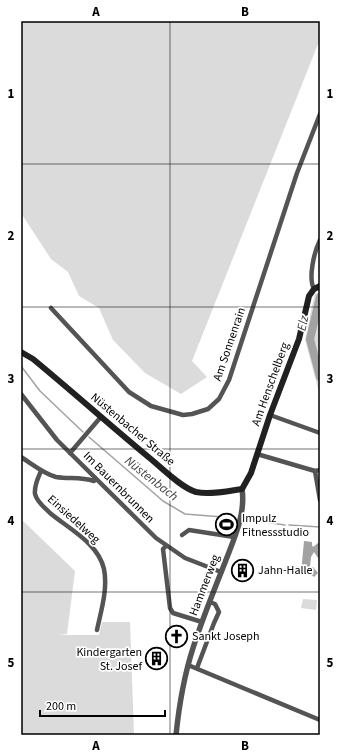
<svg xmlns="http://www.w3.org/2000/svg" width="341" height="756" font-family="'Source Sans 3',sans-serif">
<style>
.green{fill:#dbdbdb}
.water{fill:#a2a2a2}
.lines{fill:none;stroke-linecap:round;stroke-linejoin:round}
.stream{stroke:#a2a2a2;stroke-width:1.5}
.river{stroke:#a2a2a2;stroke-width:8}
.minor{stroke:#545454;stroke-width:4.5}
.tertiary{stroke:#545454;stroke-width:5.5}
.secondary{stroke:#212121;stroke-width:6}
.grid{fill:none;stroke:#000;stroke-width:1;stroke-opacity:0.55}
.labels{text-anchor:middle;stroke-width:3.5;stroke-linejoin:round;paint-order:stroke}
.street-label{font-size:12px;fill:#000;stroke:#fff}
.poi-label{font-size:12px;fill:#000;stroke:#fff;text-anchor:start}
.water-label{font-size:13px;font-style:italic;fill:#434343;stroke:#fff}
.neatline{fill:none;stroke:#000;stroke-width:1.5}
.grid-label{font-size:13px;text-anchor:middle;font-weight:bold;fill:#000}
</style>
<rect width="100%" height="100%" fill="#fff"/>
<g class="green">
<path d="M21,21H320V39L192,361L207,377L181,394L145,373L113,340L99,308L79,296L68,272L51,259L21,213Z"/>
<path d="M320,292V396L305,340L312,306L315,294Z"/>
<path d="M21,519L75,571L67,634L59,635H99L102,622H130L134,735H21Z"/>
<path d="M303,599L317,600L316,610L301,608Z"/>
</g>
<path class="water" d="M304,541L312,542V545L313,547L318,543L320,544V557L318,558L314,552L311,557L310,567H313L318,573L314,577L309,573H301Z"/>
<g class="lines">
<g class="stream">
<path d="M21,366L40,391L83,432"/>
<path d="M89,437L163,501L185,514L235,518"/>
<path d="M243,519L285,525"/>
<path d="M289,525L320,527"/>
</g>
<path class="river" d="M320,297L310,339L320,377"/>
<g class="minor">
<path d="M314,289C308,278 314,252 320,240"/>
<path d="M51,308L129,392L151,406L183,415L192,414L208,409L219,399L229,380L297,173L320,114"/>
<path d="M21,394L57,440L156,538L185,558L221,572"/>
<path d="M270,415L320,433"/>
<path d="M70,453L100,418"/>
<path d="M257,454L315,471L320,470"/>
<path d="M21,457C32,464 44,474 56,477C69,479 81,477 94,481L96,479"/>
<path d="M41,471C38,478 34,485 35,494C37,502 44,507 50,513C69,529 98,543 104,569C108,589 101,611 97,630"/>
<path d="M315,471L320,500"/>
<path d="M182,535L189,530L234,537"/>
<path d="M166,546L163,549L170,608L173,613L202,622"/>
<path d="M188,665L320,720"/>
<path d="M197,668L214,623L219,612L215,604L210,602"/>
</g>
<path class="tertiary" d="M176,735C179,706 184,676 193,648C202,620 213,593 224,565C233,541 246,515 242,489"/>
<path class="secondary" d="M21,352L33,359C73,392 112,427 152,460C164,470 182,488 196,492C211,495 228,491 242,489L251,473L270,415L299,339L309,296L314,289L320,286"/>
</g>
<path class="grid" d="M170,21V735M21,164H320M21,307H320M21,449H320M21,592H320"/>
<defs>
<symbol id="stadium-ring" viewBox="-11 -11 22 22"><circle r="9.5" fill="#fff" stroke="#000" stroke-width="1.5"/><path d="M0-5a6.5 5 0 1 0 0 10a6.5 5 0 1 0 0-10ZM-3.5-1.8h7v3.6h-7Z" fill="#000"/></symbol>
<symbol id="building-ring" viewBox="-11 -11 22 22"><circle r="9.5" fill="#fff" stroke="#000" stroke-width="1.5"/><path d="M-4-6H4V6H1V3H-1V6H-4ZM-2.5-4.3h1.7v1.8h-1.7ZM.8-4.3h1.7v1.8H.8ZM-2.5-1h1.7V.8h-1.7ZM.8-1h1.7V.8H.8Z" fill="#000"/></symbol>
<symbol id="church-ring" viewBox="-11 -11 22 22"><circle r="9.5" fill="#fff" stroke="#000" stroke-width="1.5"/><path d="M-1.2-6h2.4v3.5h3.3v2.4h-3.3V6h-2.4V-.1h-3.3v-2.4h3.3Z" fill="#000"/></symbol>
</defs>
<g fill-rule="evenodd">
<use href="#stadium-ring" x="214" y="512" width="25" height="25"/>
<use href="#building-ring" x="230" y="558" width="25" height="25"/>
<use href="#church-ring" x="164" y="624" width="25" height="25"/>
<use href="#building-ring" x="144" y="646" width="25" height="25"/>
</g>
<g class="labels">
<g class="street-label">
<text transform="translate(229 344) rotate(-71)" y="4">Am Sonnenrain</text>
<text transform="translate(270 384) rotate(-70)" y="4">Am Henschelberg</text>
<text transform="translate(133 429) rotate(40)" y="4">Nüstenbacher Straße</text>
<text transform="translate(119 487) rotate(45)" y="4">Im Bauernbrunnen</text>
<text transform="translate(74 519) rotate(42)" y="4">Einsiedelweg</text>
<text transform="translate(204 585) rotate(-69)" y="4">Hammerweg</text>
</g>
<g class="poi-label">
<text x="242" y="522">Impulz<tspan x="242" dy="14">Fitnessstudio</tspan></text>
<text x="258" y="574">Jahn-Halle</text>
<text x="192" y="640">Sankt Joseph</text>
<text x="142" y="656" text-anchor="end">Kindergarten<tspan x="142" dy="14">St. Josef</tspan></text>
</g>
<g class="water-label">
<text transform="translate(302 323) rotate(-77)" y="5">Elz</text>
<text transform="translate(152 478) rotate(38)" y="5">Nüstenbach</text>
</g>
</g>
<rect width="341" height="756" fill="none" stroke="#ffffff" stroke-width="44"/>
<path d="M40 710v6h125v-6" fill="none" stroke="#000000" stroke-width="2"/>
<text x="46" y="710" font-size="12" fill="#000000" stroke="#ffffff" stroke-width="3" paint-order="stroke">200 m</text>
<rect x="22" y="22" width="297" height="712" class="neatline"/>
<g class="grid-label">
<text x="96" y="16">A</text>
<text x="245" y="16">B</text>
<text x="11" y="98">1</text>
<text x="330" y="98">1</text>
<text x="11" y="240">2</text>
<text x="330" y="240">2</text>
<text x="11" y="383">3</text>
<text x="330" y="383">3</text>
<text x="11" y="525">4</text>
<text x="330" y="525">4</text>
<text x="11" y="667">5</text>
<text x="330" y="667">5</text>
<text x="96" y="750">A</text>
<text x="245" y="750">B</text>
</g>
</svg>
